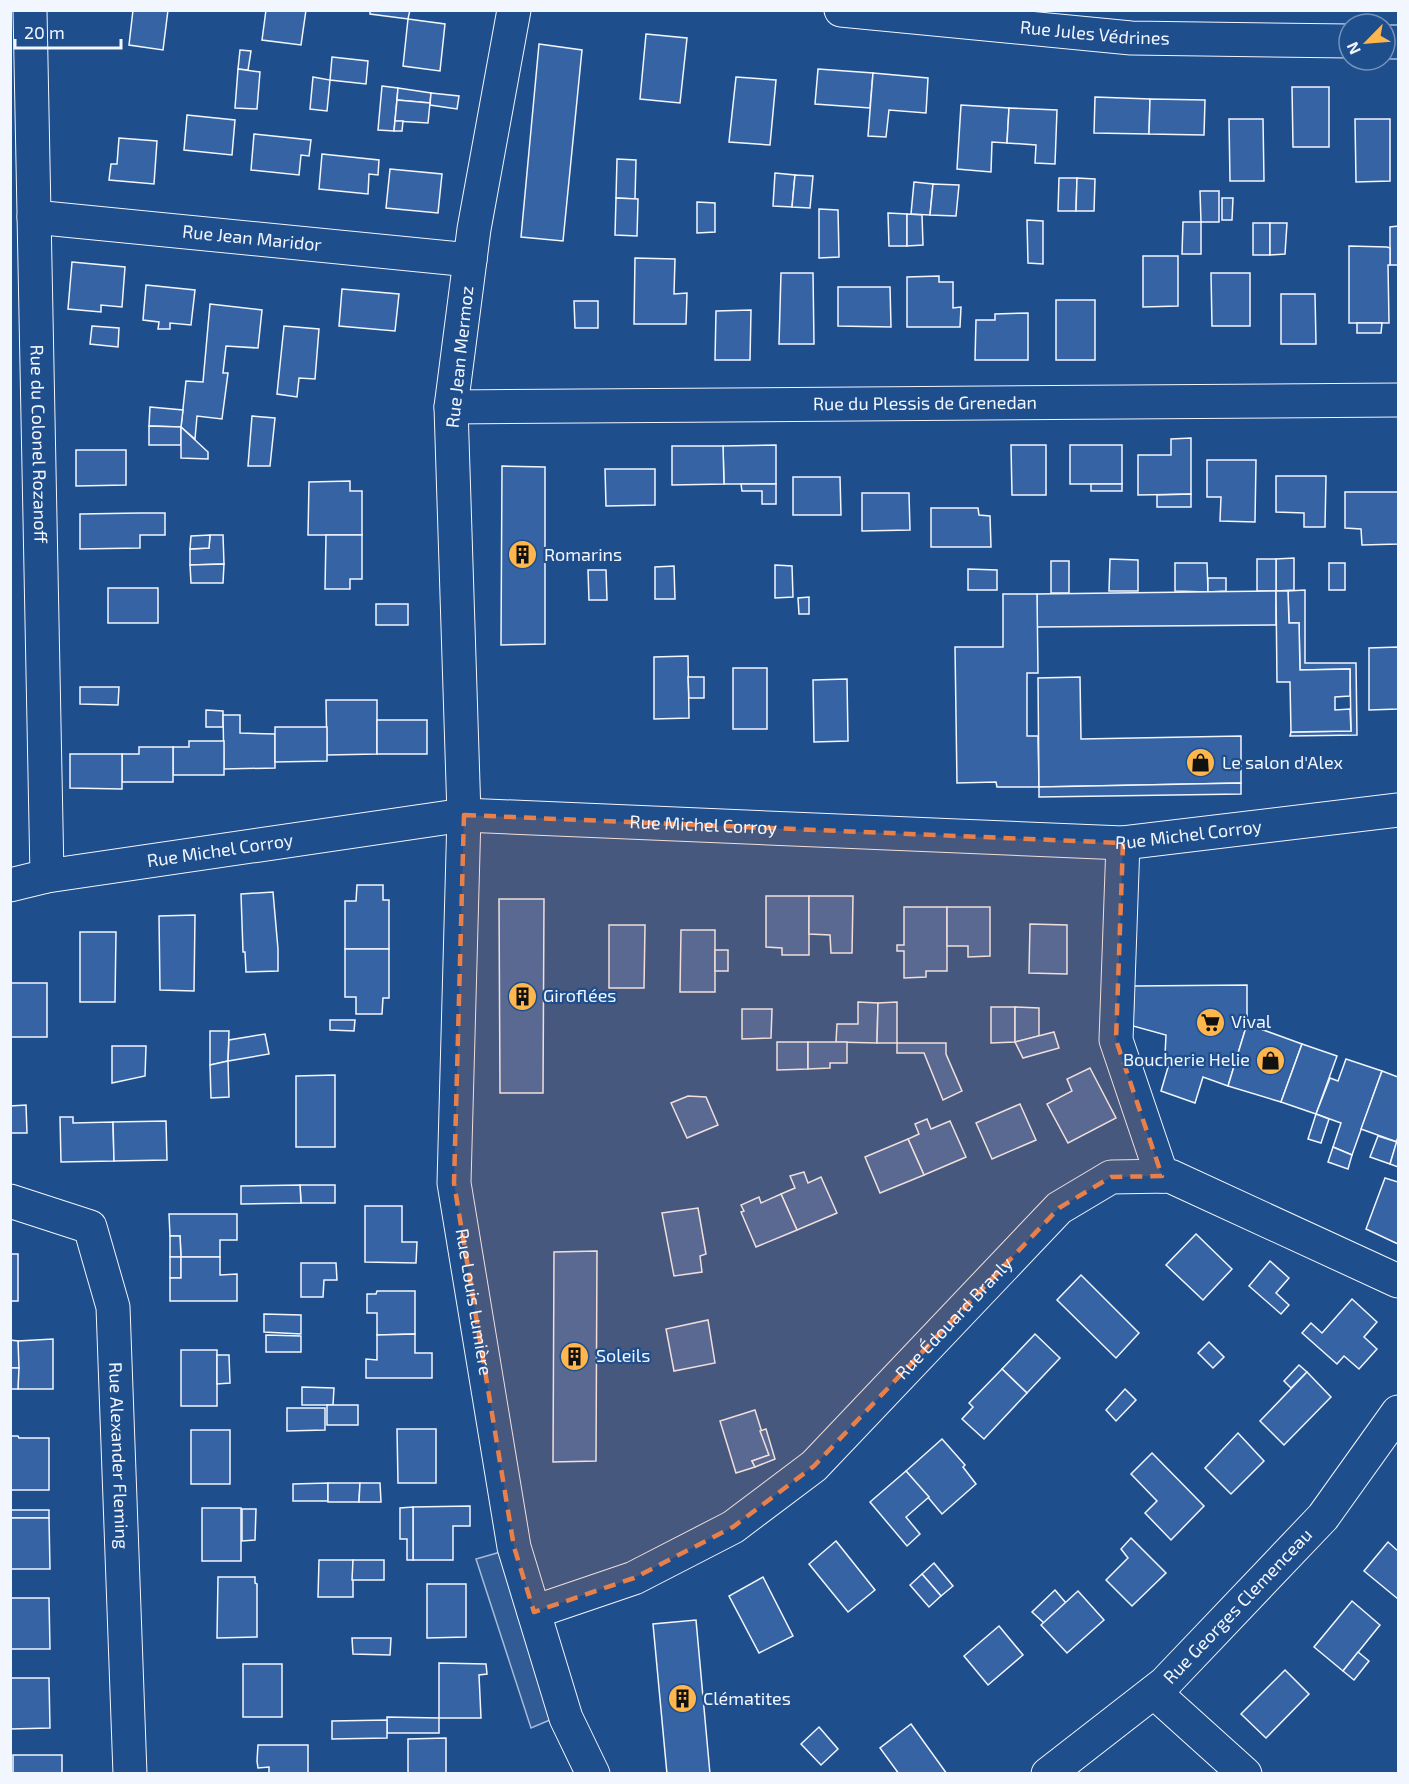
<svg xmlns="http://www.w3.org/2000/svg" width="1409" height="1784" font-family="'Exo 2',sans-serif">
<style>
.built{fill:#305b95;stroke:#a8bbd7;stroke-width:1.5}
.building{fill:#3563a3;stroke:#f2f6ff;stroke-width:1.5}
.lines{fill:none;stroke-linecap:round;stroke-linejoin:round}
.minor-casing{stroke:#f2f6ff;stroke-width:35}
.minor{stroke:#1f4e8c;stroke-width:33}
.marked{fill:#ea8049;fill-opacity:0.2;stroke:#ea8049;stroke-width:4.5;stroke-dasharray:12 8;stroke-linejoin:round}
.labels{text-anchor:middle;stroke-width:4.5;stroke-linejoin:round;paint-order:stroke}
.street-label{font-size:18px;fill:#f2f6ff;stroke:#1f4e8c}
.poi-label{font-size:18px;fill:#f2f6ff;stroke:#1f4e8c;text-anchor:start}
</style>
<rect width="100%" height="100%" fill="#1f4e8c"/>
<path class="built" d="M504,1551L557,1717L531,1728L476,1559Z"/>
<g class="building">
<path d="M133,10H168L163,50L129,45Z"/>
<path d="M266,10H306L301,45L262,40Z"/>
<path d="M370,10H410L408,19L370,14Z"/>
<path d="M408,19L445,24L440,71L403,66Z"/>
<path d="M646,34L687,38L680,103L640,99Z"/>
<path d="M539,44L582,50L563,241L521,237Z"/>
<path d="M240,50L251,51L248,70L238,69Z"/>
<path d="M332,57L368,61L366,84L330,80Z"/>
<path d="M238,69L260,72L257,109L235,108Z"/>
<path d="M818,69L873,73L870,108L815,104Z"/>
<path d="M873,73L928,78L926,113L889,110L886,137L868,136Z"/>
<path d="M313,77L330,80L327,111L310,109Z"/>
<path d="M736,77L776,80L770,145L729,142Z"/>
<path d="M382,86L398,88L394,131L378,130Z"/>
<path d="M1292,87H1329V147H1293Z"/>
<path d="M398,88L431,93L430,103L397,100Z"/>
<path d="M431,93L459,96L457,109L430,105Z"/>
<path d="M1095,97L1150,99L1149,134L1094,133Z"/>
<path d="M1150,99L1205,100L1204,135L1149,134Z"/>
<path d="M397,100L430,103L428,123L395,121Z"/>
<path d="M961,105L1009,108L1007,143L992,142L991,172L957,169Z"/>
<path d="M1009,108L1057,110L1055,164L1035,163L1036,145L1007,143Z"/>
<path d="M187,115L235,120L232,155L184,150Z"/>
<path d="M1229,119H1263L1264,181H1230Z"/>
<path d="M1355,119H1390V181L1356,182Z"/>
<path d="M395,121H403L402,131H394Z"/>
<path d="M254,134L311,140L309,156L301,155L299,175L251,170Z"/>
<path d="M119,138L157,141L154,184L109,180L111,164H117Z"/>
<path d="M322,154L379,160L378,175L369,174L368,194L319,189Z"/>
<path d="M617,159L636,160L635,199L616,198Z"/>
<path d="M390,169L442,174L438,213L386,208Z"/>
<path d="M775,173L795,175L792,207L773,206Z"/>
<path d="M795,175L813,176L810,208L792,207Z"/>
<path d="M1059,178H1077L1076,211H1058Z"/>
<path d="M1077,178L1095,179L1094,211H1076Z"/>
<path d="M914,182L933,184L930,215L911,214Z"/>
<path d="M933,184L959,185L956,216L930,215Z"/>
<path d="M1200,191H1219V222H1201Z"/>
<path d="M616,198L638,199L637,236L615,235Z"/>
<path d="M1222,198H1233L1232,220H1222Z"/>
<path d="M697,202L715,203V232L697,233Z"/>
<path d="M819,209L838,210L839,257L819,258Z"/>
<path d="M888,213L907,214V246H889Z"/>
<path d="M907,214L922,215L923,245L907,246Z"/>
<path d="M1027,220L1043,221V264L1028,263Z"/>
<path d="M1183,222H1201V254H1182Z"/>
<rect x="1253" y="223" width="17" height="32"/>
<path d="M1270,223H1287L1285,254L1270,255Z"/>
<path d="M1398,226V265H1390V227Z"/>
<path d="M1349,246L1387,247L1390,248V265H1388L1389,323H1349Z"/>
<path d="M1143,256H1178V306L1143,307Z"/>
<path d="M635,258L675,259L674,294L687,293L686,324H634Z"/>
<path d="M72,262L125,267L122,307L101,305V312L68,309Z"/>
<path d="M781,273H813L814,344H779Z"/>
<path d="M1211,273H1250V326H1212Z"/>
<path d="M939,276V282H953V308L961,307L960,327H907V277Z"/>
<path d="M146,285L195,290L191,325L170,323V329H158L159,322L143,320Z"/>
<path d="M838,287H890L891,327L838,326Z"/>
<path d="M342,289L399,294L395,331L339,326Z"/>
<path d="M1281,294H1315L1316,344H1281Z"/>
<rect x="1056" y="300" width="39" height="60"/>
<path d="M574,301H598V328H575Z"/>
<path d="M210,304L262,310L258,348L226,346L223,373H228L222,419L197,416L195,439L181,427L186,381L203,382Z"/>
<path d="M751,310L750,360H715L716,311Z"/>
<path d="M1028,313V360H975L976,320H995V314Z"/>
<path d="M1357,323H1382L1381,333H1357Z"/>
<path d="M92,326L119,328L118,347L90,344Z"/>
<path d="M284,326L319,329L315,379L299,378L297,397L277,394Z"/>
<path d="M150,407L183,410L181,427L149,426Z"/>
<path d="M252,416L275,418L270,466H248Z"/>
<path d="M149,426L181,427V445H149Z"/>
<path d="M181,427L208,452V459L181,458Z"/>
<path d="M1191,438V494L1138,495V455H1171V439Z"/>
<path d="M776,445V484H724L723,446Z"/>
<path d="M1011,445H1046V495H1012Z"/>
<rect x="1070" y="445" width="52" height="39"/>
<path d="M672,446H723L724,484L672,485Z"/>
<path d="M76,450H126V485L76,486Z"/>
<path d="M1207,460H1256L1255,522L1220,521L1221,497H1207Z"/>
<path d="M502,466L545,467V644L501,645Z"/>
<path d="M605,469H655V505L606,506Z"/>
<path d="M1276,476H1326L1325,527H1304V513L1276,512Z"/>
<path d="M793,477H840L841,515H793Z"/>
<path d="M350,481V491H362V535H308L309,482Z"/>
<path d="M741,484H776V504H762V491H742Z"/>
<rect x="1091" y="484" width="31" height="7"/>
<path d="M1345,492H1398V544L1362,545L1361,529L1345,528Z"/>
<path d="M862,493H909L910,530L862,531Z"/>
<path d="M1191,494V507H1157V495Z"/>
<path d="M931,508H978L979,515L990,516L991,547H931Z"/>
<path d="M140,513H165V535H140V548L80,549V514Z"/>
<path d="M210,535H223L224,564L190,565V549L209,548Z"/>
<path d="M210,535L209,548L190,549L191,536Z"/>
<path d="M326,535H362V579H350V589H325Z"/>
<path d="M1294,558V590L1276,591V559Z"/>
<path d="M1110,559L1138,560V591H1109Z"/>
<rect x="1257" y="559" width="19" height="32"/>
<rect x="1051" y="561" width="18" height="32"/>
<path d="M1175,563H1207L1208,592L1175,591Z"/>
<rect x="1329" y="563" width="16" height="27"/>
<path d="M224,564L223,583H191L190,565Z"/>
<path d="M775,565L792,566L793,597L775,598Z"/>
<path d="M674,566L675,599H655V567Z"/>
<path d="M968,569L997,570V590H968Z"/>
<path d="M588,570H606L607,600H589Z"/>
<path d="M1208,578H1226V591L1208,592Z"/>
<rect x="108" y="588" width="50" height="35"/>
<path d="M1305,590V663H1356L1357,735L1290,736L1291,732L1351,731L1350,669L1300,670L1299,623H1289L1288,591Z"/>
<path d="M1276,591V625L1037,627V594Z"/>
<path d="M1276,591H1288L1289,623H1299L1300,670L1350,669V696L1335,697V710L1350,709L1351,731L1291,732L1290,682H1277Z"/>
<path d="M1003,594H1037L1038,673H1027V736H1038L1039,787H997L996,782L957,783L955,647H1003Z"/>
<path d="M809,597V614H799L798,598Z"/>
<rect x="376" y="604" width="32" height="21"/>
<path d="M1398,647V709L1369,710V648Z"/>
<path d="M688,656L689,718L654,719V657Z"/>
<rect x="733" y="668" width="34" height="61"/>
<path d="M688,677H704V698H689Z"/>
<path d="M1080,677L1081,739L1241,736V783L1039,787L1038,678Z"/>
<path d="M847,679L848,741L814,742L813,680Z"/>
<path d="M80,687H119L118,705L80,704Z"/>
<path d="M326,700H377V754L327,755Z"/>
<path d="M206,710L223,711V727H206Z"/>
<path d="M223,715H240V733L275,734V768L224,769Z"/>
<rect x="377" y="720" width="50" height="34"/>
<path d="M275,727H327V761L275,762Z"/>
<path d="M189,741H224V775H173V747H189Z"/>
<path d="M139,747H173V782H122V754H139Z"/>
<path d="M70,754H122V789L70,788Z"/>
<path d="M1241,783V794L1039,797V787Z"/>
<path d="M357,885H383V900H389V949H345V901H356Z"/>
<path d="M273,892L278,949V971L246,972L245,952H243L241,894Z"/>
<path d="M766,896H809V955H782V948L766,947Z"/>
<path d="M809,896H853L852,953H831L830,935L809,934Z"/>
<path d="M499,899H544L543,1093H500Z"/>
<path d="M904,907H947V971H926V977L904,978V951H897V945H904Z"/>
<path d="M947,907H990V956L968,957V946H947Z"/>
<path d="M195,915L194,991L160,990L159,916Z"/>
<path d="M1030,924L1067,925V974L1029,973Z"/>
<path d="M609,925H645L644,988H609Z"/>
<path d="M681,930H715V992H680Z"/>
<path d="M80,932H116L115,1002H80Z"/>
<path d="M345,949H389V998H383L382,1014H356V997H345Z"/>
<rect x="715" y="950" width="13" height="21"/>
<rect x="10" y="983" width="37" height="54"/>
<path d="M1247,985V1024L1228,1086L1203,1077L1195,1103L1161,1091L1171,1057L1165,1055L1166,1035L1133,1026L1134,986Z"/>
<path d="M858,1002L878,1003L877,1043L836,1042L837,1024H858Z"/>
<path d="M897,1002V1043H877L878,1003Z"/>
<path d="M991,1007H1015V1042L991,1043Z"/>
<path d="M1015,1007L1039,1008V1036L1015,1042Z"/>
<path d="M742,1009H772L771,1038L742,1039Z"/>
<path d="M330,1020H355L354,1031L330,1030Z"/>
<path d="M1247,1024L1302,1044L1281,1102L1228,1086Z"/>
<path d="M210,1031H229L228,1061L210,1065Z"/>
<path d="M1054,1032L1059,1048L1023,1058L1015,1042Z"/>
<path d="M265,1034L269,1054L228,1061L229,1040Z"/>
<path d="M777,1042H808V1069L777,1070Z"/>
<path d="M808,1042H847V1063H830V1068L808,1069Z"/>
<path d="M897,1043H946V1054L962,1091L943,1100L924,1053H897Z"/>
<path d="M1302,1044L1337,1056L1316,1114L1281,1102Z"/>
<path d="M112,1046H146L145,1076L112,1083Z"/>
<path d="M1346,1059L1382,1071L1352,1155L1333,1147L1341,1123L1316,1114L1330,1078L1338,1081Z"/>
<path d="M228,1061L229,1097L211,1098L210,1065Z"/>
<path d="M1090,1068L1116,1118L1068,1143L1047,1104L1072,1091L1067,1079Z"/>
<path d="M1382,1071L1398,1077V1137L1397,1142L1361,1129Z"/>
<path d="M335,1075V1147H296V1076Z"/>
<path d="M688,1096L706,1097L718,1125L687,1138L671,1103Z"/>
<path d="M1020,1104L1036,1140L992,1159L976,1123Z"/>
<path d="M26,1105L27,1133H10V1106Z"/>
<path d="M1316,1114L1329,1119L1321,1143L1308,1139Z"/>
<path d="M60,1117H73V1123L113,1122L114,1161L61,1162Z"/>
<path d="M927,1119L931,1129L950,1121L966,1157L924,1175L908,1139L919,1134L915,1124Z"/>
<path d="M166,1121L167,1160L114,1161L113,1122Z"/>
<path d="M1378,1136L1397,1142L1390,1164L1370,1157Z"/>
<path d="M1398,1137V1167L1390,1164Z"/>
<path d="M908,1139L924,1175L880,1193L865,1157Z"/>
<path d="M1333,1147L1352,1155L1348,1169L1328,1162Z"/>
<path d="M804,1172L808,1183L821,1177L837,1213L797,1230L781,1194L795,1188L790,1176Z"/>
<path d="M1385,1178L1398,1182V1244L1366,1229Z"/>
<path d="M300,1185H335V1203H301Z"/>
<path d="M300,1185L301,1203L241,1204V1186Z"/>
<path d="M781,1194L797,1230L756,1247L741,1212L744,1211L741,1205L759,1197L761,1203Z"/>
<path d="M365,1206H402V1242H417L416,1263L365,1262Z"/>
<path d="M698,1208L706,1254L700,1256L702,1272L674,1276L662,1213Z"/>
<path d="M169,1214H237V1240H220V1257H181L180,1236H170Z"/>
<path d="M1196,1234L1232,1269L1203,1300L1166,1265Z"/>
<path d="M170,1236H180L181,1257H170Z"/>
<path d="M597,1251L596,1461L553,1462L554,1252Z"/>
<rect x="10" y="1254" width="8" height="47"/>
<rect x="170" y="1257" width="11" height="21"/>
<path d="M181,1257H220V1275L237,1274V1301H170V1278H181Z"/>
<path d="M1270,1261L1289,1278L1276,1293L1289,1305L1281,1314L1249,1286Z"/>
<path d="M301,1263H336L337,1280H324L323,1297H301Z"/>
<path d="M1081,1275L1139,1333L1116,1358L1057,1300Z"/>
<path d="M377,1291H415V1334L377,1335V1313H367V1294H376Z"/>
<path d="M1352,1299L1377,1322L1364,1337L1377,1349L1359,1369L1344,1356L1337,1364L1302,1333L1311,1323L1322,1333Z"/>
<path d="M264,1314L301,1315V1334L264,1332Z"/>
<path d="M708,1320L715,1363L674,1371L666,1329Z"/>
<path d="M415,1334V1353H432V1378H366V1359L377,1360V1335Z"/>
<path d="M1035,1334L1060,1358L1027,1393L1002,1369Z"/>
<path d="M266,1335L301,1336V1352H266Z"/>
<path d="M53,1339V1389H18V1341Z"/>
<path d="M10,1340L18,1341L19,1368H10Z"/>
<path d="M1209,1342L1224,1357L1213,1368L1198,1353Z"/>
<rect x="181" y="1350" width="36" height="56"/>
<path d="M217,1355H229L230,1383L217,1384Z"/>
<path d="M1299,1365L1307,1372L1291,1388L1284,1381Z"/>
<path d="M10,1368H19L18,1389H10Z"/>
<path d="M1002,1369L1027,1393L984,1439L962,1419L973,1407L969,1403Z"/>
<path d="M1307,1372L1331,1397L1284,1445L1260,1421Z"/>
<path d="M302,1387L334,1388L333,1405H302Z"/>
<path d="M1125,1389L1136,1400L1116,1421L1106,1410Z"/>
<rect x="327" y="1405" width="31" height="20"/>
<path d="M287,1408H325V1430L287,1431Z"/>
<path d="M755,1410L769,1455L752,1461L755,1467L736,1473L720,1421Z"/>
<path d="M397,1429H436V1483H398Z"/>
<path d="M766,1429L775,1459L755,1467L752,1461L769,1455L760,1431Z"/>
<rect x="191" y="1430" width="39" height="54"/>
<path d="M1238,1433L1264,1461L1231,1494L1205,1468Z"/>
<path d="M10,1436H18L19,1438H49V1490H10Z"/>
<path d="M942,1439L965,1465L963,1467L976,1484L942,1514L906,1471Z"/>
<path d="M1152,1453L1204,1506L1171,1540L1145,1513L1157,1501L1131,1474Z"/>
<path d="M906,1471L929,1497L906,1517L920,1534L907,1546L870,1502Z"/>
<path d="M328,1483V1501H293V1484Z"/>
<path d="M328,1483H360L359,1502H328Z"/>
<path d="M360,1483H380L381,1502H359Z"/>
<path d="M470,1506V1526H453V1560H413V1507Z"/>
<path d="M413,1507V1560H407V1539H400V1508Z"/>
<rect x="202" y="1508" width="39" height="53"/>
<path d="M242,1509H256L255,1540L242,1541Z"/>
<rect x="10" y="1510" width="39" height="8"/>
<path d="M10,1518H49L50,1569H10Z"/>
<path d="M1131,1538L1166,1573L1132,1606L1106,1580L1128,1558L1121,1549Z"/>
<path d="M836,1541L875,1590L848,1612L809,1564Z"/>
<path d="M1388,1542L1398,1551V1599L1364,1571Z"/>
<path d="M319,1560H353V1597H318Z"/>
<path d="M353,1560H384V1580H352Z"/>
<path d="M934,1563L953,1586L941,1596L922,1574Z"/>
<path d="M922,1574L941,1596L929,1607L910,1585Z"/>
<path d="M218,1577H255V1583L257,1584V1637L217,1638Z"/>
<path d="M763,1577L793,1636L759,1653L729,1596Z"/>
<path d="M427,1584H466V1637L427,1638Z"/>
<path d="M1055,1590L1066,1603L1044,1623L1032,1612Z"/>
<path d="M1078,1591L1104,1620L1067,1653L1041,1625Z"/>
<path d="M10,1598H49L50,1649H10Z"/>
<path d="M1352,1601L1380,1625L1343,1671L1314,1647Z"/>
<path d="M696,1620L710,1774H667L653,1624Z"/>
<path d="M999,1626L1023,1655L988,1685L964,1656Z"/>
<path d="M352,1638H391L390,1655L353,1654Z"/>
<path d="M1358,1652L1369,1661L1354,1680L1343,1671Z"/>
<path d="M439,1663L486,1664L487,1674L479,1675L481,1718H439Z"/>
<rect x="243" y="1664" width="39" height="53"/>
<path d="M1285,1670L1309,1694L1266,1738L1241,1714Z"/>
<path d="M10,1678H49L50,1728L10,1729Z"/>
<path d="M387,1717L439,1718V1733H387Z"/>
<path d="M387,1720V1738L332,1739V1721Z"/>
<path d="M911,1724L947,1774H899L880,1748Z"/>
<path d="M819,1727L838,1749L821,1765L801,1744Z"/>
<path d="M446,1738V1774H408V1739Z"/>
<path d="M258,1745H308V1774H269V1767L258,1768L257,1761Z"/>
<rect x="13" y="1755" width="49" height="19"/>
</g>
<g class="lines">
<defs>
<g id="minor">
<path id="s1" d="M30,10L47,876"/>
<path id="s2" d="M514,10L474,229L451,407L464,815L454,1183L514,1547L566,1718L593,1774"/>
<path id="s3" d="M841,10L1131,38L1349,41"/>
<path d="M1385,42H1398"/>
<path id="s4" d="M34,217L470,260"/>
<path id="s5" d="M451,407L1398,400"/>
<path d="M1123,843L1116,1040L1162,1176"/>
<path id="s6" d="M10,885L47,876L464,815L1123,843L1398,810"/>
<path id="s7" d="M10,1201L90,1227L113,1307L130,1774"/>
<path id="s8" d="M534,1612L634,1578L733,1527L814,1466L1059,1208L1111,1177L1170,1176L1398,1281"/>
<path d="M1154,1692L1245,1774"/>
<path id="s9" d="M1048,1774L1165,1683L1323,1517L1398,1412"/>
</g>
</defs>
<use href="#minor" class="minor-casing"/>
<use href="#minor" class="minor"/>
</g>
<path class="marked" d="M464,815L1123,843L1116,1040L1162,1176L1111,1177L1059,1208L814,1466L733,1527L634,1578L534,1612L514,1547L454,1183Z"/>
<defs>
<symbol id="building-disc" viewBox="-11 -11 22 22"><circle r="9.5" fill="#ffb74d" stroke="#1f4e8c"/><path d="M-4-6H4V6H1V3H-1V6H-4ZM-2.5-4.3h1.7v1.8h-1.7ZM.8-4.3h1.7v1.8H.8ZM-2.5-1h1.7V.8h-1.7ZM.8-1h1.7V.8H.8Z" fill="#111"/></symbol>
<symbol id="shop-disc" viewBox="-11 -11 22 22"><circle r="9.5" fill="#ffb74d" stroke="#1f4e8c"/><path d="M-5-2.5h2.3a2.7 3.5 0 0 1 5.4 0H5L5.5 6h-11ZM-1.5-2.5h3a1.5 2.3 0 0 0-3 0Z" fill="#111"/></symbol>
<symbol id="supermarket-disc" viewBox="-11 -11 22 22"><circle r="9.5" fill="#ffb74d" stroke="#1f4e8c"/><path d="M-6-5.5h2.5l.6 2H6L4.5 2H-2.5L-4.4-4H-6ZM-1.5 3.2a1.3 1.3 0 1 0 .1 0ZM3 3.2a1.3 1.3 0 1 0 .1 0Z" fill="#111"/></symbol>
</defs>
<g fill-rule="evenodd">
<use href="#building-disc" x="506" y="538" width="33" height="33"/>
<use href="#shop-disc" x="1184" y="746" width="33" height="33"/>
<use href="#building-disc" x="506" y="980" width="33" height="33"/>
<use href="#supermarket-disc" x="1194" y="1006" width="33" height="33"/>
<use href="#shop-disc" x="1254" y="1044" width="33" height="33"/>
<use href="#building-disc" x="558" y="1340" width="33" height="33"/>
<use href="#building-disc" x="666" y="1682" width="33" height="33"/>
</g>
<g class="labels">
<g class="street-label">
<text dy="6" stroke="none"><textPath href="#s3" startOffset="255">Rue Jules Védrines</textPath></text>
<text dy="6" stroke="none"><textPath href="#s4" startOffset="219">Rue Jean Maridor</textPath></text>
<text transform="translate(460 357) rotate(-84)" y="6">Rue Jean Mermoz</text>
<text dy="6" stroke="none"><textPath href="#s5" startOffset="474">Rue du Plessis de Grenedan</textPath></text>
<text dy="6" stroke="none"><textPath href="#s1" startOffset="434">Rue du Colonel Rozanoff</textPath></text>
<text dy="6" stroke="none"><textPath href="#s6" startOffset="699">Rue Michel Corroy</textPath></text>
<text dy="6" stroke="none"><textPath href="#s6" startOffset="1185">Rue Michel Corroy</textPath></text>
<text dy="6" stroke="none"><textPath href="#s6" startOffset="213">Rue Michel Corroy</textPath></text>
<text dy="6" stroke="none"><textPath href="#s2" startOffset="1299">Rue Louis Lumière</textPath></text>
<text dy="6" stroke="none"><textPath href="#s8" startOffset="522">Rue Édouard Branly</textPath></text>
<text dy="6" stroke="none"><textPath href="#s7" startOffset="316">Rue Alexander Fleming</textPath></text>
<text dy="6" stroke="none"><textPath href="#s9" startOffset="254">Rue Georges Clemenceau</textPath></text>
</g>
<g class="poi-label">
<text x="544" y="561">Romarins</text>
<text x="1222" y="769">Le salon d'Alex</text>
<text x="543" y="1002">Giroflées</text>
<text x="1231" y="1028">Vival</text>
<text x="1250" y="1066" text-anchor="end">Boucherie Helie</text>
<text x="596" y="1362">Soleils</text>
<text x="703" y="1705">Clématites</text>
</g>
</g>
<rect width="1409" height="1784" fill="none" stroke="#f2f6ff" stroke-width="24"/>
<g transform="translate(1367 42) rotate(245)"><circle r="28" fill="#1f4e8c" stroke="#7391ba" stroke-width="1.5"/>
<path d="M0-4.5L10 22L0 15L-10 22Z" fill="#ffb74d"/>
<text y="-9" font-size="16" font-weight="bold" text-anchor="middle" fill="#f2f6ff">N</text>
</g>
<path d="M15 39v9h106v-9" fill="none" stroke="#f2f6ff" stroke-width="3"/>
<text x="24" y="39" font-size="18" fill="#f2f6ff" stroke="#1f4e8c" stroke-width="4.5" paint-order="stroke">20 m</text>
</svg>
